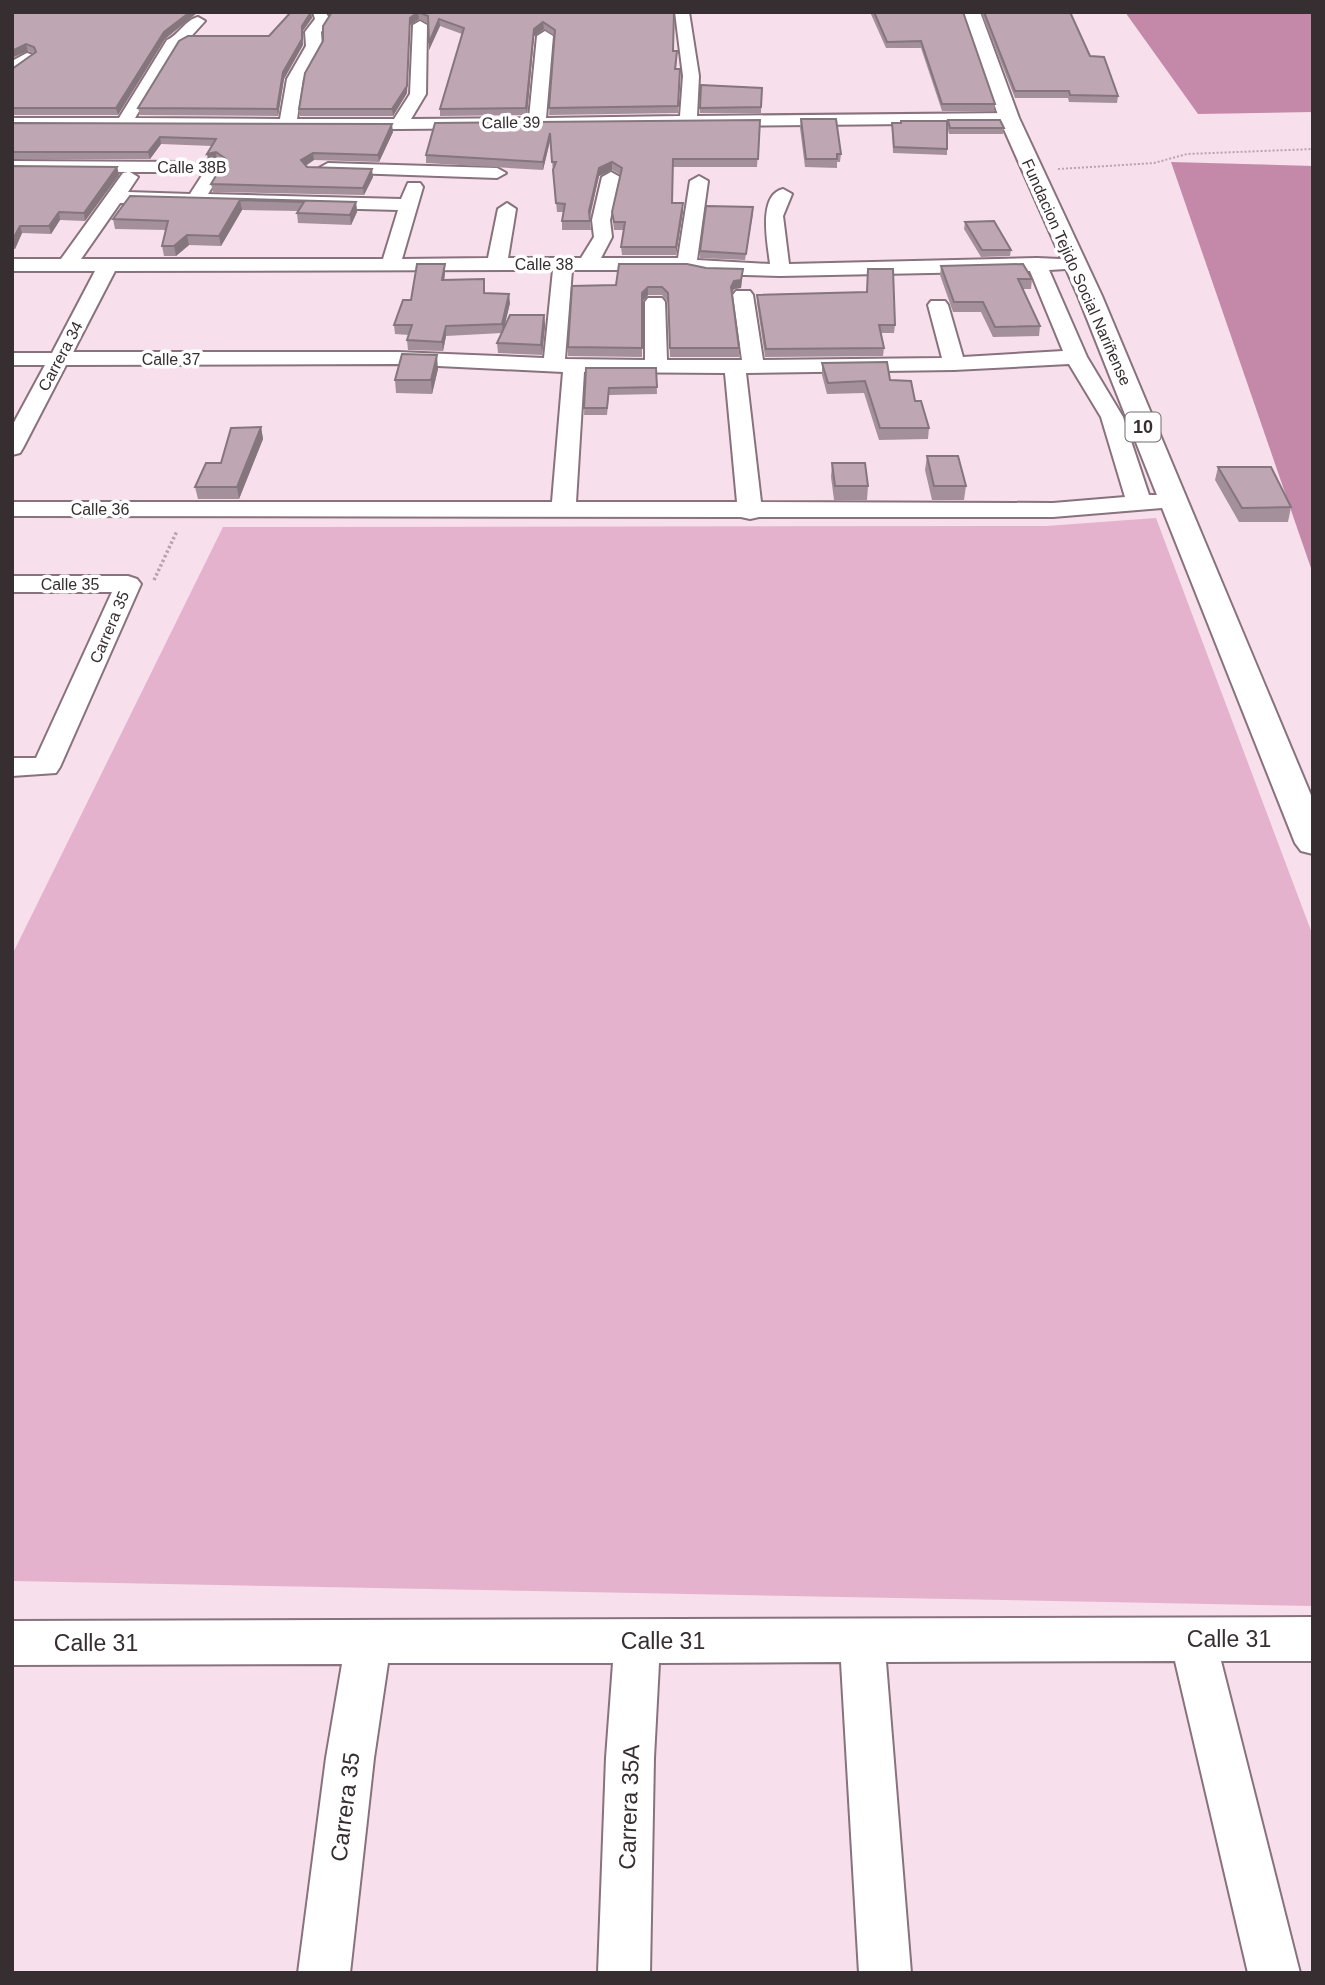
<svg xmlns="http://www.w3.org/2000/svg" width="1325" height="1985" font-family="Arial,sans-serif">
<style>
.green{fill:#e5b2cd}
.water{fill:#c489a9}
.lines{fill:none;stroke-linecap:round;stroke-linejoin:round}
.street-casing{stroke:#88727d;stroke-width:4}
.primary-casing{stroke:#88727d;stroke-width:4}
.path-far1{stroke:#b7a3ad;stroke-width:2;stroke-dasharray:2 2;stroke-linecap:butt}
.path{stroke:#b7a3ad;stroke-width:3.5;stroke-dasharray:2.5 2.5;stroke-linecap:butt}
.street{fill:#fff;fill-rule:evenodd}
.primary{fill:#fff;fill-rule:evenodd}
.wall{fill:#a3909a}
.shaded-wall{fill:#85757d}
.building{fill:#bea7b3;stroke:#85757d;stroke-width:2}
.labels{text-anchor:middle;stroke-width:7;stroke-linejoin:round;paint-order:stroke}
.far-street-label{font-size:16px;fill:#372e32;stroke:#fff}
.shield{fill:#fff;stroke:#736d70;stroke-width:2}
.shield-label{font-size:18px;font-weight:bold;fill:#372e32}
.near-street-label{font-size:23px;fill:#372e32;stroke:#fff}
</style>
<rect width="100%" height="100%" fill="#f8dfec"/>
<path class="green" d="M1156,518L1313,936V1606L12,1581V955L223,527L1046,526Z"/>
<g class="water">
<path d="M1125,12H1313V112L1198,114Z"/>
<path d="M1171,162L1313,166V575V574Z"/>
</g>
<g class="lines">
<defs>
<g id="street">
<path d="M313,12H325L330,19L321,32L322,46L303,79L297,119H394L410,94L413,25L420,21L427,25L426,94L411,119L529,118L537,36L545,31L553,36L546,118L680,116L683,76L675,12H689L699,76L697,116L1009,113L1017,118L1009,123L399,129L12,128V118H119L167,40C179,35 185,20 198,17L205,21L185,43L178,46L135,118L280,119L287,79L306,46L305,32L315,19Z"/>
<path d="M27,53L33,55L35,58L12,74V61Z"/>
<path d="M12,161L184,162L193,167L184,172H130L138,177L128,192L190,194L210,163L216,162L225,167L208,194L401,199L408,183H420L423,187L402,259L488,258L498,209L507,203L516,209L508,258H581L594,237L592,220L602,177L611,172L620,177L610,220L612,237L601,258H678L690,181L699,176L708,181L697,260L770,264C768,245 757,195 783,189L792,194L783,216L789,264L1037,258L1083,260L1086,264L1083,268L1049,270L1087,357L1123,417L1149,495H1182L1186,500L1182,505L1174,507L1053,517H759L750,519L741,517L12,516V502H552L563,372L397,364L66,365L23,448L20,453L12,455V426L45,365H12V353H52L95,271H12V259H61L123,173L128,172L12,171ZM120,203L398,210L383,259H81ZM553,270L544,358L397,352H73L115,271ZM572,270H687L706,274L780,276L1030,271L1063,351L963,357L948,305L945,301H931L928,305L942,358L763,360L753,295L750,291H736L733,295L742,360H667L665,302L662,298H648L645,302V360L565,359ZM1069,364L1101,417L1125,497L1053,503L761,502L746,373L954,370ZM584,372L725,373L737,502H576Z"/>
<path d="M328,163L497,168L506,173L497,178L322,172L319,168Z"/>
<path d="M12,576H128L137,579L141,584L60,767L56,773L12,776V758H36L112,592H12Z"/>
<path d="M1313,1617V1661H1221L1300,1973H1248L1175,1661L886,1662L911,1973H859L841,1662L659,1663L654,1758L650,1973H598L606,1758L613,1663H388L374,1758L350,1973H298L326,1758L342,1664L12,1665V1621Z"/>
</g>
<path id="primary" d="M963,12H980L1019,118L1102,296L1313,800V854L1301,851L1295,843L1078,296L999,118Z"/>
</defs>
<use href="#street" class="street-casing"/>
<use href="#primary" class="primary-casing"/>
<path class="path-far1" d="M1058,169L1154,163L1187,154L1313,149"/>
<path class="path" d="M154,580L177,531"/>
<use href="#street" class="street"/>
<use href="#primary" class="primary"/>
</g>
<g class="wall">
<path d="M12,12H198L165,39L118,115H12V69L34,53L28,51Z"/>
<path d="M311,12L312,18L302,32L303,45L284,79L278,116L140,115L138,108Z"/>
<path d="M327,12H674L673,51L677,58L676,69L680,76L678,113L549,115L555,36L544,29L534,36L527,115L440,116V109L462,34L440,26L429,50L428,23L419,19L410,25L407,93L393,116H300L299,109L323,41L330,16Z"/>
<path d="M870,12H963L995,104L994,111H942L921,48H886Z"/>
<path d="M981,12H1070L1090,56L1118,96L1117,103L1069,102L1068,98H1015Z"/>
<path d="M762,88L761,113H700V108Z"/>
<path d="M801,119L841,154L840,162H837V168L805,167L800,128Z"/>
<path d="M760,120L757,167H672V203H683V211L676,255H622L621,247L624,230H614L612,212L621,175L612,170L599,176L590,217L591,230H562V221L563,212H557L550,141L543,170L426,163V155L435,123Z"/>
<path d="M948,120L1004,128L1003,134H949L947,126Z"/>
<path d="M12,123L393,132L379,162L314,160L306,166L307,167L373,177L364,195L213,192L211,184L224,164L217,160L208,161L212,146L161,144L150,159H12Z"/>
<path d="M892,123L947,149V155L893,153Z"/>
<path d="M12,166L117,167L119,175L85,221L60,220L51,234L22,233L15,249H12Z"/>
<path d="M130,196L356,202L357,212L351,225L298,223L297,213L298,211L242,210L221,246L189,245L176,256H164L162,246L166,230L115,229L113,219Z"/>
<path d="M753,214L745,260L700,258V251Z"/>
<path d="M965,222L1011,250L1010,256L981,257L964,229Z"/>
<path d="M445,264V273L444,280L510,303L503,330L544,315L545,326L542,355L498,353L497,343L502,333L446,336L443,351L408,350L407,340L409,335L395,334L394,325L411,300Z"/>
<path d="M941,266L1032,279L1031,289H1022L1040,326L1039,336L993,337L981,312H953L940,275Z"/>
<path d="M706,268L743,269L741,288L734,289L732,293L739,348V357H670L668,302L662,295H648L642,302V357L568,356V347L616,285Z"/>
<path d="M757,295L895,325L894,333H881L884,348L883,356L765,357L757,303Z"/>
<path d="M822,363L890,380L915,401L929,428L928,439L879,440L864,393L827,394L822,375Z"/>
<path d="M586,368H656L657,394L609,395L607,415H584Z"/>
<path d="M438,369L432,394L396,393L395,380Z"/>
<path d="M261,427L263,439L239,499H198L195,487Z"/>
<path d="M927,456L966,486L964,500H932L925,470Z"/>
<path d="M832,463L868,486L867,500H834L831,477Z"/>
<path d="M1218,467L1291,507L1288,522H1239L1215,480Z"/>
</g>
<g class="shaded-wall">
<path d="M190,12H198L165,39L118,115L116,108L164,32Z"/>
<path d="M311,12L312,18L302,32L303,45L284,79L278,116L277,109L283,72L302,26Z"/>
<path d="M418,12L419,19L410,25L407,93L393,116L392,109L410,18Z"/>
<path d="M439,19L440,26L429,50V43Z"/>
<path d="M543,22L544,29L534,36L527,115L526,108L534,29Z"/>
<path d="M26,44L28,51L12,58V51Z"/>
<path d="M392,124L393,132L379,162L378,155Z"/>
<path d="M550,133V141L543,170V162Z"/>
<path d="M160,137L161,144L150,159L148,152Z"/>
<path d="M216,152L217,160L208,161L207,154Z"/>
<path d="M313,153L314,160L302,167L301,160Z"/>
<path d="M612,162V170L599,176L589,219V211L599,168Z"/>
<path d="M117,167L119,175L85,221L84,213Z"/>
<path d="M372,169L373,177L364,195L363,188Z"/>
<path d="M240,200L242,210L221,246L219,236Z"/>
<path d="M356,202L357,212L351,225L350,215Z"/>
<path d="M683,203V211L676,255V247Z"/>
<path d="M59,212L60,220L51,234L49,226Z"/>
<path d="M20,226L22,233L15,249L13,241Z"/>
<path d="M187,235L189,245L176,256L174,246Z"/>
<path d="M445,264V273L443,289L442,280Z"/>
<path d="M743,269L741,288L734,289L730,295L731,287Z"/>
<path d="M648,287V295L642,302V357V293Z"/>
<path d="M509,294L510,303L503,333L502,324Z"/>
<path d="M544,315L545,326L542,355L541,345Z"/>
<path d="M446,326V336L443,351L442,342Z"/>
<path d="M437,355L438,369L432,394L431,380Z"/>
<path d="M261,427L263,439L239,499L237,487Z"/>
</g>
<g class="building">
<path d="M12,12H190L164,32L116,108H12V69L36,52L34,47L26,44L12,51Z"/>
<path d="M291,12H311L302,26V39L283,72L277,109L138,108L179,41L188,36H269Z"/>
<path d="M418,12H674L673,51H677L675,69H680L678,106L549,108L555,30L543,22L534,29L526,108L440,109L464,28L439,19L429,43L428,16Z"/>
<path d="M418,12L410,18L407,86L392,109H299L305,73L323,41V26L332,12Z"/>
<path d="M874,12H963L995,104H942L921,41L887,42Z"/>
<path d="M984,12H1070L1090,56L1104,57L1118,96L1070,95L1069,91H1015Z"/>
<path d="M701,85L762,88L761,107L700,108Z"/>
<path d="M801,119H836L841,154H837V159H806Z"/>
<path d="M760,120L758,159H673L672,203H683L676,247H621L625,222H614L612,212L622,168L612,162L599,168L589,211L590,221H562L565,204L556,203L553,170L556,162H552L550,133L543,162L426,155L435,123Z"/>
<path d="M948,120H1000L1004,128H950Z"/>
<path d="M901,121H947V149L894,147L892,123H901Z"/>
<path d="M12,123L392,124L378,155L313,153L301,160L307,167L372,169L363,188L211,184L226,159L216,152L207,154L216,139L160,137L148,152H12Z"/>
<path d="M12,166L117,167L84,213L59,212L49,226H20L12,241Z"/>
<path d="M130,196L356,202L350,215L297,213L304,202L240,200L219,236L187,235L174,246H162L168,221L113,219Z"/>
<path d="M706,206L753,207L746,254L700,251Z"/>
<path d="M994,221L1011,250H982L965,222Z"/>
<path d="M417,264H445L442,280L484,279V293L509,294L502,324L446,326L442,342L407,340L412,325H394L403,300H411Z"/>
<path d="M619,264H687L706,268L743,269L741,280L734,281L731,287L739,348H670L668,293L662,287H648L642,293V348L568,347L572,286L616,285Z"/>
<path d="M1023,264L1032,279H1018L1040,326L995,327L983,302H954L941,266Z"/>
<path d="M868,269H893L895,325H879L884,348L766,349L757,295L867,292Z"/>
<path d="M510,315H544L541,345L497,343Z"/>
<path d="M402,354L437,355L431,380H395Z"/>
<path d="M887,362L890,380L911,381L915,401H921L929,428H880L865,381L828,383L822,363Z"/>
<path d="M586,368H656L657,387L609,388L607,408H584Z"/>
<path d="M261,427L237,487H195L206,463H221L231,428Z"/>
<path d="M927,456H958L966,486H934Z"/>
<path d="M832,463H865L868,486H835Z"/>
<path d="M1218,467H1271L1291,507L1242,508Z"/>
</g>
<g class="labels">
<g class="far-street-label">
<text transform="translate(511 122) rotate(-1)" y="6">Calle 39</text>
<text x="192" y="173">Calle 38B</text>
<text x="544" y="270">Calle 38</text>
<text transform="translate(1077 272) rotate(66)" y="6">Fundacion Tejido Social Nariñense</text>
<text transform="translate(60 356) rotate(-62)" y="6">Carrera 34</text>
<text x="171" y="365">Calle 37</text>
<text x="100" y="515">Calle 36</text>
<text x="70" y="590">Calle 35</text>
<text transform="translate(109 627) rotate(-67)" y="6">Carrera 35</text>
</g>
<rect class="shield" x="1125.5" y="412.5" width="35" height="29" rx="5"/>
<g class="shield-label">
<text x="1143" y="433">10</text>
</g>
<g class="near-street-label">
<text x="1229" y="1647">Calle 31</text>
<text x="663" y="1649">Calle 31</text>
<text x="96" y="1651">Calle 31</text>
<text transform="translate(345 1807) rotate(-83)" y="8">Carrera 35</text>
<text transform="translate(629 1807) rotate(-88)" y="8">Carrera 35A</text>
</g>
</g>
<rect width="1325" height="1985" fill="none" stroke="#372e32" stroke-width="28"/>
</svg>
